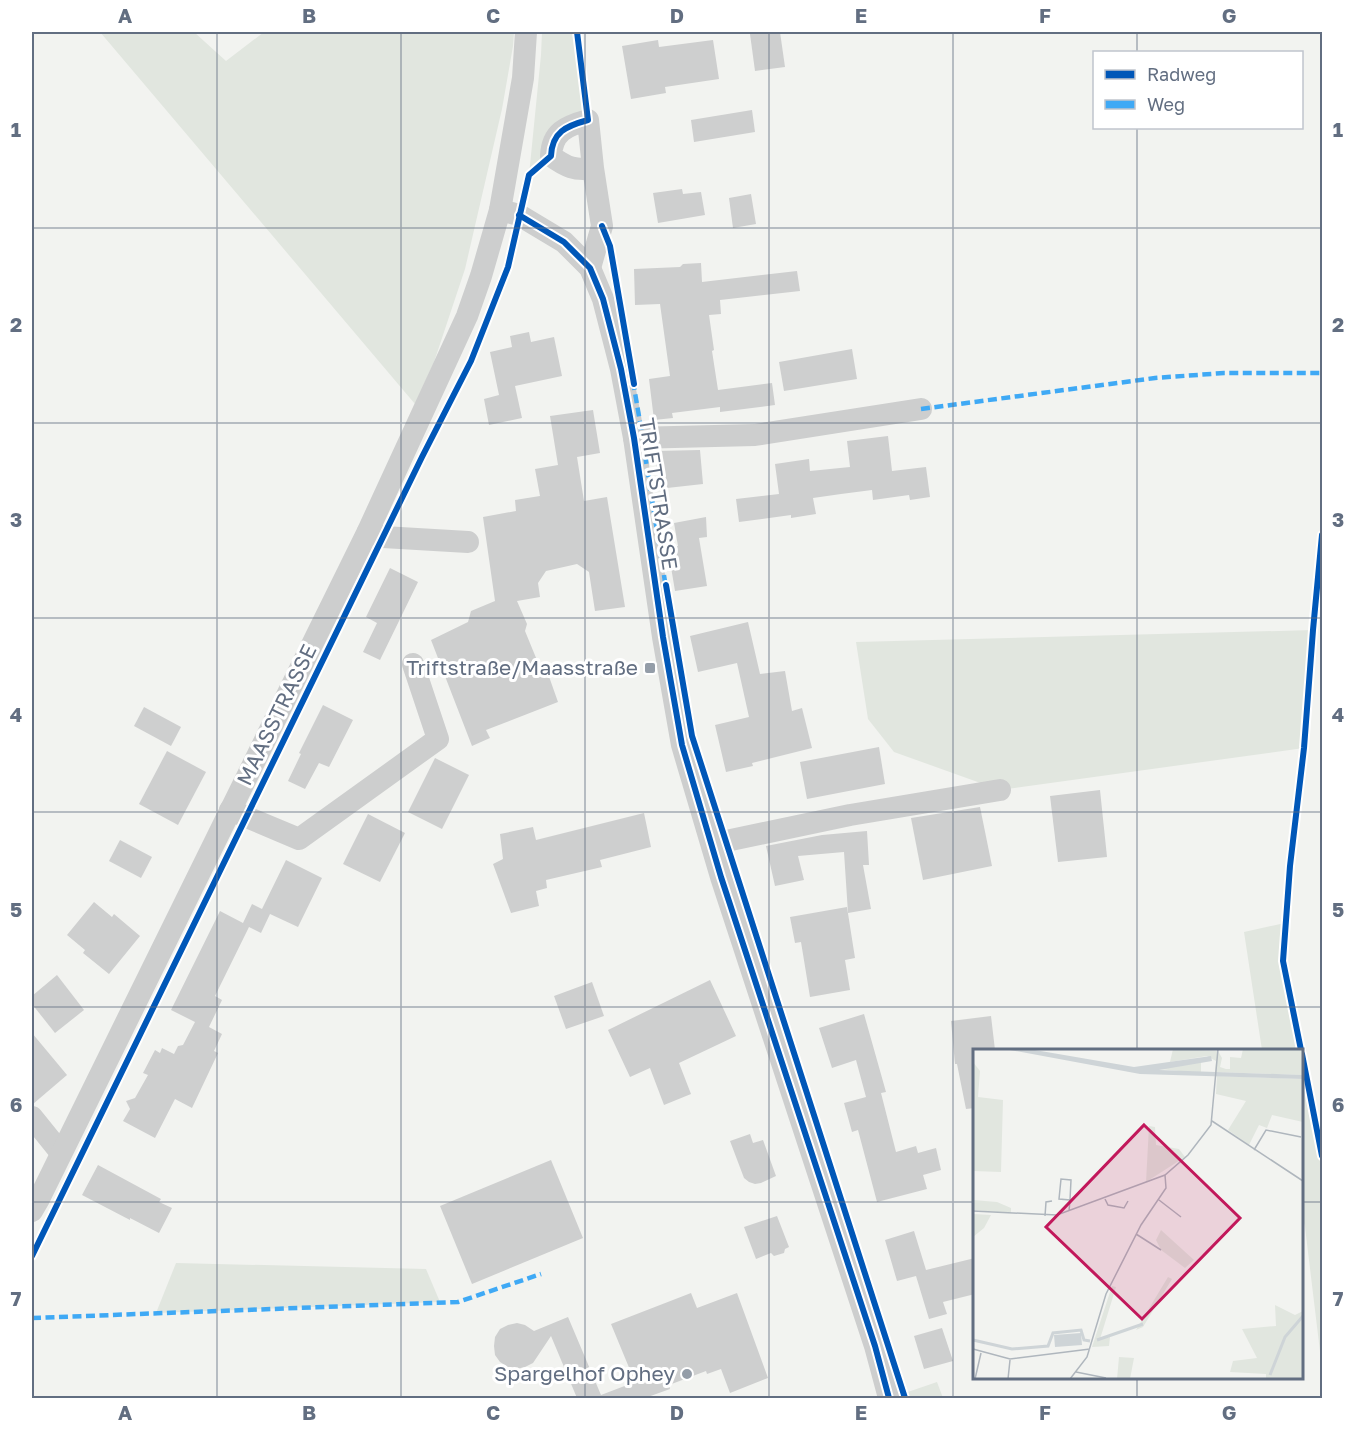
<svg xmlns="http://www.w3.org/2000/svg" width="1354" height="1430" font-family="'Golos Text',sans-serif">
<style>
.green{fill:#e1e6df}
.building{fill:#cecfcf}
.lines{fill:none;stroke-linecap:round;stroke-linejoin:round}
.minor{stroke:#cdcece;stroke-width:22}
.quiet{stroke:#3fa9f5;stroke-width:4.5;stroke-dasharray:9 4.5;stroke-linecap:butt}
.cycleway-casing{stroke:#fff;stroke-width:10}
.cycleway{stroke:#0057b8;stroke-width:6}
.grid{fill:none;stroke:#626e81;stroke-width:1.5;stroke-opacity:0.55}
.poi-dot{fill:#949da8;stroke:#fff;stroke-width:2}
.labels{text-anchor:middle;stroke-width:6;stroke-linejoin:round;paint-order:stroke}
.street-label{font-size:21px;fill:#626e81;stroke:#fff}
.poi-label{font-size:21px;fill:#626e81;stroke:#fff;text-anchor:end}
.inset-river{fill:none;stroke:#ced4d7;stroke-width:3}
.inset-road{fill:none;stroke:#afb6bd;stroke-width:1.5}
.view{fill:#c2185b;fill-opacity:0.15;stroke:#c2185b;stroke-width:3}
.inset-edge{fill:none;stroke:#626e81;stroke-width:3}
.neatline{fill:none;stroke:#626e81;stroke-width:2}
.grid-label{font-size:20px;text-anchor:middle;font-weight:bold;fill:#626e81}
</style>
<rect width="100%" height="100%" fill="#f2f3f0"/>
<g class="green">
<path d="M100,32H194L226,61L264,32H514L513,46L502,109L465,269L434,362L415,404Z"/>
<path d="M542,32H577L588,120L551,156L529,175L541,55Z"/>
<path d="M1313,630L1304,748L1000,790L894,752L868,719L856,642Z"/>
<path d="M1285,923L1283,961L1301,1050H1262L1244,932Z"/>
<path d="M1302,1054L1322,1156V1368L1305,1227L1302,1215Z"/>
<path d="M176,1263L426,1269L440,1302L156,1313Z"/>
<path d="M937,1382L943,1398H900L899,1395Z"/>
</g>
<g class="building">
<path d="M767,32H780L785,67L755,71L750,34Z"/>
<path d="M658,40L659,47L713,40L719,79L665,87L666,93L631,99L622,46Z"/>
<path d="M752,110L755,132L694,142L691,120Z"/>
<path d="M682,189L683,194L701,192L705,215L658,223L653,193Z"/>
<path d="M751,194L756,224L733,228L729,198Z"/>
<path d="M701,263L702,282L797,271L800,291L720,300L721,314L709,315L714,350L712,351L718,390L772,383L775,405L720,412V407L672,413L673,418L654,420L649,379L670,376L660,304L635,305L634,269L680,267L683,264Z"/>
<path d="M529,332L531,342L554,337L562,376L515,386L522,418L489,425L484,399L499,395L490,352L512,347L510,336Z"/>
<path d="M852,349L857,379L784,391L779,362Z"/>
<path d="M593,410L600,453L577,457L584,501L607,497L625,607L595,611L589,572L577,564L546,571L538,583L540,597L517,601L527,624L525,631L541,670L546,668L558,702L486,730L490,738L472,746L431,640L468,622L471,611L495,601L483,517L516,511L515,500L540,496L535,469L558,465L550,416Z"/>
<path d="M888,436L892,471L926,467L930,497L910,500L909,495L873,500L872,490L841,494L813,498L816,514L791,518V515L739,522L736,499L779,494L775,464L809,459L810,471L850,467L847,441Z"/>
<path d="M700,450L703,484L658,489L655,451Z"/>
<path d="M706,517L707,537L699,538L707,586L675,591L670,561L674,560L672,547L678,546L674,523Z"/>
<path d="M390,568L418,582L380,660L363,652L377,623L366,617Z"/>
<path d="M748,622L760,674L785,671L792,711L802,708L812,748L752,763L753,766L726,772L715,725L749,717L737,663L698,672L690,636Z"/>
<path d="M323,705L353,720L329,767L319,763L305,789L288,781L301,754L299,753Z"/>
<path d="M144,707L181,727L171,746L134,726Z"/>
<path d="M879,747L885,784L807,799L800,762Z"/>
<path d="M167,751L206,772L178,825L139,804Z"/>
<path d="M435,758L469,775L442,829L408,812Z"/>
<path d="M1100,790L1107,857L1058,862L1050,796Z"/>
<path d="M980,807L992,866L923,880L911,818Z"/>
<path d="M644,813L651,847L600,860L602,867L546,880L547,888L536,891L539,906L511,913L493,864L503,859L500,834L533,827L536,840Z"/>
<path d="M368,814L405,833L380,882L343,864Z"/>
<path d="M867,831L869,865H863L871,909L848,913L844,852L798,856L804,880L775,886L766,846L822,835Z"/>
<path d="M120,840L152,857L141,878L109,861Z"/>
<path d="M286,860L322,878L298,927L270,914L261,933L249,927L215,996L222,1000L209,1027L222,1034L214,1051L218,1053L192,1108L175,1099L155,1138L123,1121L130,1109L126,1101L135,1098L148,1075L143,1073L155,1050L160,1053L162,1048L174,1054L178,1046L183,1045L195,1022L171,1010L220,911L243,923L252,904L262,909Z"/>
<path d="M94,902L112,917L114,914L140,936L109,974L83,953L85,950L67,935Z"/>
<path d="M847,907L855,958L845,960L850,990L810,997L801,942L795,943L790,917Z"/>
<path d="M57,975L84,1010L55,1033L32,1004V996Z"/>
<path d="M710,980L736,1036L679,1063L691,1094L664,1105L650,1068L630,1077L608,1030Z"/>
<path d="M592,982L604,1016L566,1029L554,996Z"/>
<path d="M864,1014L886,1092L881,1093L896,1152L916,1146L918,1153L936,1148L941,1170L923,1175L927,1189L877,1202L858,1130L852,1132L844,1103L866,1097L856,1060L832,1068L819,1028Z"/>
<path d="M991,1016L995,1050H975V1108L966,1109L957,1064H955L951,1021Z"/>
<path d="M32,1033L67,1075L33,1104H32Z"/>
<path d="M750,1134L753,1143L763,1140L776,1176L761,1183L755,1184L749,1182L744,1178L730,1141Z"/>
<path d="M551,1160L583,1238L472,1284L440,1206Z"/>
<path d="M98,1165L161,1199L159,1202L172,1208L159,1233L130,1218V1220L82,1195Z"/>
<path d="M777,1216L789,1247L785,1249L784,1253L774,1256L771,1253L756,1259L744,1227Z"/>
<path d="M914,1231L926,1270L975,1258V1294L943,1302L947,1314L929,1319L916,1276L897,1281L885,1240Z"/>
<path d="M691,1293L697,1308L737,1293L768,1378L730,1393L721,1369L707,1374L706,1371L669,1385L670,1389L645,1398H577L551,1336L533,1363L525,1367L516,1369L508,1367L500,1362L495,1355L494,1346L495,1337L500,1329L508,1325L517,1323L525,1325L534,1331L568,1317L601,1395L635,1382L611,1324Z"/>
<path d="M942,1328L953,1361L924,1369L914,1336Z"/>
</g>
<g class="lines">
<g class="minor">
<path d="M500,210L519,215L564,242L590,268L603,299L621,369L634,438L663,637L682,745L721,877L875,1346L889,1398"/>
<path d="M590,268L602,226L593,168L588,120C566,126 552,132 551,156C566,167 575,171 593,168"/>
<path d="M634,438L755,435L921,409"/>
<path d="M368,531L383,537L468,542"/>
<path d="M230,810L299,839L438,739L413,664"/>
<path d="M712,844L850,815L1000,790"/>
<path d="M32,1117L61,1153"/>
<path d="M32,1211L39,1199L368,531L467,316L481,276L500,210L523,78L526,32"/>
</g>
<g class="quiet">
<path d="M633,381L642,434"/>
<path d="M921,409L1155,378L1224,373H1322"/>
<path d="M645,455L666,588"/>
<path d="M32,1318L458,1302L541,1274"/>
</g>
<defs>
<g id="cycleway">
<path d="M519,215L564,242L590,268L603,299L621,369L634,438L663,637L682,745L721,877L875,1346L889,1398"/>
<path d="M602,226L610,246L634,384"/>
<path d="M666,585L692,736L905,1398"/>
<path d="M1301,1050L1283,961L1290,866L1304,748L1313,630L1322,535"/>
<path d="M1302,1054L1322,1156"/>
<path d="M32,1256L422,457L471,361L508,267L529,175L551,156C552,132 566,126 588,120L577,32"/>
</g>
</defs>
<use href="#cycleway" class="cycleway-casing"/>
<use href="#cycleway" class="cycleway"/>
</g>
<path class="grid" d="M217,32V1398M401,32V1398M585,32V1398M769,32V1398M953,32V1398M1137,32V52M1137,128V1050M32,228H1322M32,423H1322M32,618H1322M32,812H1322M32,1007H1322M32,1202H974M1302,1202H1322M1137,1378V1398"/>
<g class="poi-dot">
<rect x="644" y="662" width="12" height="12" rx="3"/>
<circle cx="687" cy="1374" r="6"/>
</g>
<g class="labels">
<g class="street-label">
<text transform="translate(658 494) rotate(81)" y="7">TRIFTSTRASSE</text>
<text transform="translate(277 715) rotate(-64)" y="7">MAASSTRASSE</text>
</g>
<g class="poi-label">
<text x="638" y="675">Triftstraße/Maasstraße</text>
<text x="675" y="1381">Spargelhof Ophey</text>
</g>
</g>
<g transform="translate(973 1049)">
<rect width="330" height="330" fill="#f2f3f0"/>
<path d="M200,0L245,2L249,9L247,18L253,20H257V8L268,9L270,0H330V26L242,23L243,12L234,7L197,13ZM0,13L7,22L5,48L30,51L28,123L0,122ZM228,13V24L185,20L214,14ZM244,27L330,30V73L299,66L294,79L286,76L276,96L255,81L273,52L243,45ZM176,77L182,78L183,96L206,100L212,108L173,133ZM0,151L24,153L38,159V164L0,161ZM0,165L18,166L11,179L0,188ZM188,181L221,211L212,219L188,201L183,191ZM195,228L199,230L170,278L163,281ZM139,237L143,238L127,290L137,288L136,297L119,298ZM302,256L322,266L330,262V330H293V325L257,323L260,312L284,309L269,280L303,277ZM146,308L161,309L157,330H144Z" fill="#e1e6df"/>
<path d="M32,0H56L161,18L238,7L239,12L186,21L330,26V30L167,25ZM108,284L109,296L82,298L81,286Z" fill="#ced4d7"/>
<path class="inset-river" d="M0,291L39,300L75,297L80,284L108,281L111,291L117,292M124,291L170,275M297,326L312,288L330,267"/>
<path class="inset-road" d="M239,72L330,132M281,101L293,81L328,88M132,150L135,156L151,159L155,152M186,151L208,168M0,162L84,166L192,126L215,106L238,76L245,0M96,162L97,151L86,150L88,130L98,131L97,151M72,167L73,153L79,152M163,185L188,201M0,300L37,310L117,300M103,323L133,329M2,330L8,304M35,330L37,311M97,330L114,308L133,245L168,176L193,139L192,126"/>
<path class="view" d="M171,76L267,169L169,270L73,178Z"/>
<rect width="330" height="330" class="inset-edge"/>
</g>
<rect width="1354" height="1430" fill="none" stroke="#ffffff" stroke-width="66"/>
<rect x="1093" y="51" width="210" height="78" fill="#ffffff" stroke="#c0c5cd" stroke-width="1.5"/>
<rect x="1105" y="70" width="30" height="9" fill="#0057b8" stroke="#c0c5cd" stroke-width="1.5"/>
<text x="1147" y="81" font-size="18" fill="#626e81">Radweg</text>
<rect x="1105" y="100" width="30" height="9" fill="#3fa9f5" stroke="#c0c5cd" stroke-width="1.5"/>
<text x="1147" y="111" font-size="18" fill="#626e81">Weg</text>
<rect x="33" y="33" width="1288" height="1364" class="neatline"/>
<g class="grid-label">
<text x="125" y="23">A</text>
<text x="309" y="23">B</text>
<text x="493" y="23">C</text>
<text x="677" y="23">D</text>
<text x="861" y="23">E</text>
<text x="1045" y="23">F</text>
<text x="1229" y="23">G</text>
<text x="16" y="137">1</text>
<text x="1338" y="137">1</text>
<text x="16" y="332">2</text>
<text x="1338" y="332">2</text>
<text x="16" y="527">3</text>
<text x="1338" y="527">3</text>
<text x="16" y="722">4</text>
<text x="1338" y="722">4</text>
<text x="16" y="917">5</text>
<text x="1338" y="917">5</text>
<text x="16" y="1112">6</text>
<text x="1338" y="1112">6</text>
<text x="16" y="1306">7</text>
<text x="1338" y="1306">7</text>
<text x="125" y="1420">A</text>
<text x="309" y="1420">B</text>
<text x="493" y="1420">C</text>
<text x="677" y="1420">D</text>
<text x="861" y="1420">E</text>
<text x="1045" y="1420">F</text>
<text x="1229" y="1420">G</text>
</g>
</svg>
